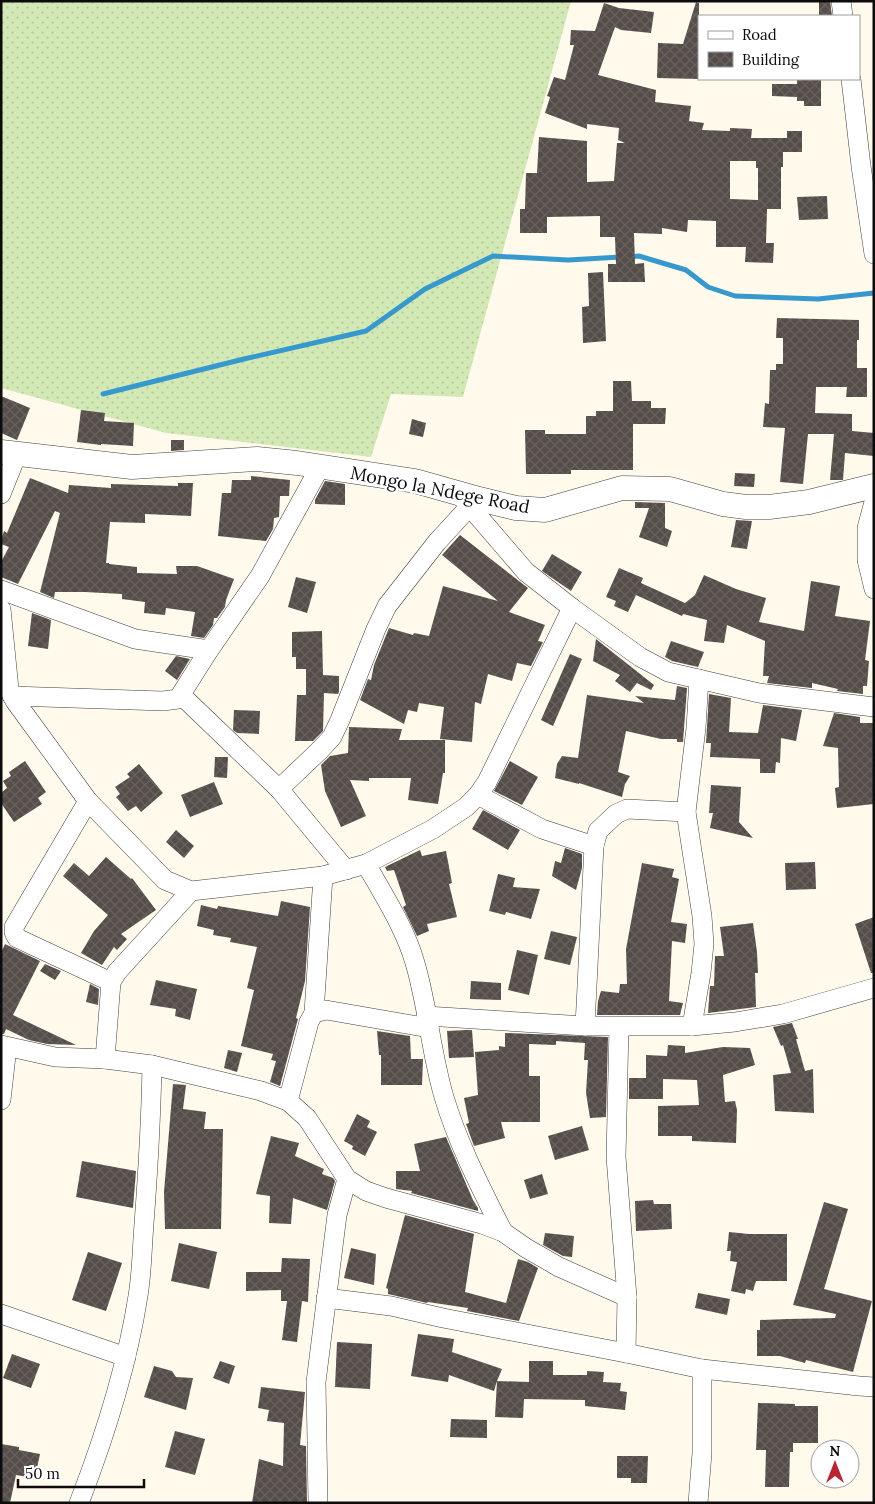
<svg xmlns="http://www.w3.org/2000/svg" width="875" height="1504" font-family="Lora,serif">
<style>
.grass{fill:url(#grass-dots)}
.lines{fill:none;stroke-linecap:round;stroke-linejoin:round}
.stream{stroke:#3699ce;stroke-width:5}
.building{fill:url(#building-cross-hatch);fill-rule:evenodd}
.minor-casing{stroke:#3f3f3f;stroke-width:20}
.tertiary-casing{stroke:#3f3f3f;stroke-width:25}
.minor{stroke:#fff;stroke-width:19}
.tertiary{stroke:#fff;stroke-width:24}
.labels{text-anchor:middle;stroke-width:5;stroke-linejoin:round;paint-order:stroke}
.street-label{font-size:18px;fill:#0c0c0c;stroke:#fff}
</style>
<defs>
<pattern id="grass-dots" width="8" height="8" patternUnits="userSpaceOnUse" patternTransform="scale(1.25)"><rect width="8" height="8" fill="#d3e9b5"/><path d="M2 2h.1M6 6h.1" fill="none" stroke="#b4c79a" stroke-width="1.8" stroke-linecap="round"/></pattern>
<pattern id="building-cross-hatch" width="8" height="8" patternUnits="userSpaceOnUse" patternTransform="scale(1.25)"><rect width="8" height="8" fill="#554d49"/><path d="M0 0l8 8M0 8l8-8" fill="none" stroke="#68625f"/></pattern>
</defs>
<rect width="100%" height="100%" fill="#fffaec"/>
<path class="grass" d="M1,1H571L463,397L391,394L371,457L166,433L1,388Z"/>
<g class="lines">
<g class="stream">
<path d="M629,257L639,256L686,270L708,287L735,296L818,299L874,293"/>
<path d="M103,394L244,359L366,331L425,289L493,256L568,260L621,257"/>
</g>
</g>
<g class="building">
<path d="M819,1H830L832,16H819Z"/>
<path d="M696,2L699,3V79L657,78L658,43L683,44Z"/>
<path d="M604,3L619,8L654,12L651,33L621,30L615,27L598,75L656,90L655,102L691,106L689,121L704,123L702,130L730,131V128L752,129L751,138H787V131H802V152H783V167H781V209H767L766,243H774L773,263L745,262L746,247H716V221L688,220L687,232L662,228V234L634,233L635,264L644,263L645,282H608V264H616L615,237H600V216L547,217V233H520V209H525L526,173H537L539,137L587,141V182L614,181L617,143H625L618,140L619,128L587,124V129L545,113L550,97L547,96L554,77L565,80L574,45H570L571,30L595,31ZM730,161H756V168H758V200L730,199Z"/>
<path d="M797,79H821V106H804V101H797V97L772,96V84H797Z"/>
<path d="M827,196L828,219L799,220L797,197Z"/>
<path d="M603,272L606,341L583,343L582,307L589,306L588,273Z"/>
<path d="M777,318L859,320V340H857V368H867V397H846L847,387H816L815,413L852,414V431L874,433V456L845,453L843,480H830L834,434H808L803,484L780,482L785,428L763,427L765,403L769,404L770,370H776V364H783V338H776Z"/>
<path d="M613,381H631L632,401H651V408H666L665,424H633V470H571V474H526L525,430H545V434H586V416H596V411H613Z"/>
<path d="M1,396L30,408L17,440L1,433Z"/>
<path d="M81,410L105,413L104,421L134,423L133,446L101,444V445L77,442Z"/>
<path d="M412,419L426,423L423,437L409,434Z"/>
<path d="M171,440H184V450L171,451Z"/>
<path d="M735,473L755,474L754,487L734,486Z"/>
<path d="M251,476L290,480L289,496H280L279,517L274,518L273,529L266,541L218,536L222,493H231L232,480H251Z"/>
<path d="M30,478L68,493L69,485L111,488V484L178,486V483H193L191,516L145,514V523L110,522L106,563H109V564L137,567V573L177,574L176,566H197L234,579L226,600L225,607L217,618H214L213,625L204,638L191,636L195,612L166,608L165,615L144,613L145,602L122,599V594L85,592H55L54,598L40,592L60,513L55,511L18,584L1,577V562L9,547L1,544V540L4,531L7,533Z"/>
<path d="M325,481L345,484V505L315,504V500Z"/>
<path d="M635,502L665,503V528L672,531L667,547L639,537L649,508H635Z"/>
<path d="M736,520L752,521L747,549L731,547Z"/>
<path d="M460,535L528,588L509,612L545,625L538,641L543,642L531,666L517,663L512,681L488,674L481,704L475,702L472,742L440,739L444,707L419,703L417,712L408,710L404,724L360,700L368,679L371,680L374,665L389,628L413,635L414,633L429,636L443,586L498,601L442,555Z"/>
<path d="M552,554L582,572L571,591L542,571Z"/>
<path d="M619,568L643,578L641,583L685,603L695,595L704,575L736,589L766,598L759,622L804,631L811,581L840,586L835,616L870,621L865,660L869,661L867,686H863V694L837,691L838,689L812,683V688L767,683L769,676H763L765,641L727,625L724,643L704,641L707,620L683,614L682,616L636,595L628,612L614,606L616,601L606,597Z"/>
<path d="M296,577L316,582L307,613L288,607Z"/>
<path d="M32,613L51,620L48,649L28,646Z"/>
<path d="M322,631L323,675L339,676V692L338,694L324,693L323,731L313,741H295L297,695H306V669H296V657H292V632Z"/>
<path d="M596,639L654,685L651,690L637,683L630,692L615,681L620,675L593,661Z"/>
<path d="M671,641L704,652L698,667L672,661L665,657Z"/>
<path d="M570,654L582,659L553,726L541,720Z"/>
<path d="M176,656L190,659L177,680L165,671Z"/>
<path d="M677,686L687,688L683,742H677V739H661L626,731L618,772L630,776L625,784L622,797L579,783V784L555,778L557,764L562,756L578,758L587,695L644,703L635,696L675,700Z"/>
<path d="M709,694L731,698L729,732L758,733L763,705L802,710L796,741L781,738L780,763L776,762L775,773H760V759L710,757L711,743H706Z"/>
<path d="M234,710L260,711L259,734L237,733L233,730Z"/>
<path d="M834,713L860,717V723H874V804L837,808L835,788L839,787L838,748L823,746Z"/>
<path d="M349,727L402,729L399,740H445V773H443L438,804L408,800L411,778H369V781L350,780L366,816L341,827L325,791L321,765L330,756L348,753Z"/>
<path d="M215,757H228L227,778L214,777Z"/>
<path d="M25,761L46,792L38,798L42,804L14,822L1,803V793L7,788L3,781L11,776L9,772Z"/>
<path d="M510,761L538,777L522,805L494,791Z"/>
<path d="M139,764L163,793L141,812L136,806L128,811L116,797L120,794L115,787L130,777L127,774Z"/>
<path d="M214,782L223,804L190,817L181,795Z"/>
<path d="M711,785L741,787L739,822L753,838L710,828L713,813H709Z"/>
<path d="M483,810L520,830L508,850L472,829Z"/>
<path d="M176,830L194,846L184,858L166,842Z"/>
<path d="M565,848L582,854V868L576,890L552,876L555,861L561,863Z"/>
<path d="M420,850L422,856L446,851L452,883L449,884L457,917L427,924L429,931L417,936L403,907L406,905L394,870L387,871L385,867Z"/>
<path d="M106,857L131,879L132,878L156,910L121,934L127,939L117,950L114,947L102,965L81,953L94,931L108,915L63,876L74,863L89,876Z"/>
<path d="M815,862L816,889L786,890L785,863Z"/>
<path d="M642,863L674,869L672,877L679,879L671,922L687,924L685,943L672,941L669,1001L683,1003L680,1015H597L598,1001L601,991L619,993L620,984H627L626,949Z"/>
<path d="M498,874L515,878L513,887L540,889L531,919L506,912L505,915L489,911Z"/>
<path d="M281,901L310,907L305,981L296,1018L298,1019L280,1086L270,1082L276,1061L271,1060L273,1054L241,1046L254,990L247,988L257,947L230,942L231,938L213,935L214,930L197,926L201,905L217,909L218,906L278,916Z"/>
<path d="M874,917V973H871L855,924Z"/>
<path d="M753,923L757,952L758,973H755L756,1007L708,1013L710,986H714L715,956H724L720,927Z"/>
<path d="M551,931L577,937L570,965L544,959Z"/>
<path d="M5,944L40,961L13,1015L76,1045L47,1044L29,1040L6,1029L4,1034H1V953Z"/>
<path d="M517,950L538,955L529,995L508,990Z"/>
<path d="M45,964L61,971L55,980L40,971Z"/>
<path d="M156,980L197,989L190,1020L175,1016L176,1009L150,1005Z"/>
<path d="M471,981L501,983V1000L470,999Z"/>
<path d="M90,984L99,989L98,1005L86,1002Z"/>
<path d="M792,1023L798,1039H796L805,1071L813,1069L814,1113L775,1111L773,1075L791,1073L783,1045L781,1046L773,1027Z"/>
<path d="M467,1030H472L474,1057L449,1058L447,1031Z"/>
<path d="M377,1031L410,1036L411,1059H423L422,1085H381V1055H379Z"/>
<path d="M505,1033L608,1037L606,1117L590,1118L586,1093L588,1060H584L585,1043L556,1041V1045L529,1044V1076H540V1122H501L505,1138L474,1146L466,1124L469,1123L464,1098L478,1095L475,1052L499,1050V1046L505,1047Z"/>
<path d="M668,1045L685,1046V1053L723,1047L750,1048L755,1065L723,1075L725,1102L735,1101L737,1110L736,1143L692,1141V1136H658V1106L699,1105L697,1080L663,1079V1099H629V1078H646V1055L667,1056Z"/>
<path d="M228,1050L242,1053L237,1072L224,1068Z"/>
<path d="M173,1084L186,1085L183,1109L206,1112L204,1129H223L221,1229H165L164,1192Z"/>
<path d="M357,1114L370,1121L367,1127L377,1132L365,1156L352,1149L353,1146L344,1141Z"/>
<path d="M582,1126L589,1150L555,1160L548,1136Z"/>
<path d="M271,1136L299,1143L295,1156L324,1169L322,1174L333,1178L335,1181L327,1210L293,1198L291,1224L269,1223L270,1196L256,1194Z"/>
<path d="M446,1137L473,1200L478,1208V1211L411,1193L412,1191L396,1189V1171H420L414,1144Z"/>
<path d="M82,1161L136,1171L133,1208L76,1197Z"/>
<path d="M542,1174L548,1194L530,1199L524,1180Z"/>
<path d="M653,1200L654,1204H671L672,1229L636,1231L635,1201Z"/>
<path d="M824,1202L848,1209L824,1289L872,1301L853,1372L806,1360L805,1363L780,1356H757V1330H760V1320L788,1319V1321V1319L835,1318L836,1314L793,1305Z"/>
<path d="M405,1215L474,1234L465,1292L506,1303L518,1259L528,1262L538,1268L519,1321L467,1311L468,1308L428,1302L427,1303L388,1294V1289L386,1288Z"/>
<path d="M729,1232L749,1234H787V1281H756L753,1291L746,1289L745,1294L731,1291L737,1262L730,1261L731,1251H727Z"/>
<path d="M545,1233L574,1236L572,1257L563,1256L543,1245Z"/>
<path d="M179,1243L217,1252L209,1289L171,1281Z"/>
<path d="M351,1248L376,1254L374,1285L344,1278Z"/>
<path d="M88,1252L122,1263L106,1311L72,1300Z"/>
<path d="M282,1258L310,1259L308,1302L302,1301L297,1342L282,1340L287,1301H281V1290L246,1291V1272H281Z"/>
<path d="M698,1293L730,1299L727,1315L695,1308Z"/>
<path d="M418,1334L454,1339L452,1352L502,1369L497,1381L529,1382V1361H553V1375H587V1371L604,1372L603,1382L621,1383L620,1391L627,1392L625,1410L585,1406V1400L524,1399L523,1418L495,1417L497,1381L494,1391L449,1375L448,1382L411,1376Z"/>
<path d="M337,1342L372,1344L370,1389L335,1387Z"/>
<path d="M12,1354L40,1364L31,1388L3,1378Z"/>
<path d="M220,1361L235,1366L229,1384L213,1378Z"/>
<path d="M154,1366L172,1371L176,1377L193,1378L186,1410L144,1397Z"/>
<path d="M261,1387L305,1392L300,1445L306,1446L307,1503H252L259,1459L283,1466L284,1423L267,1421L269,1410L258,1408Z"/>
<path d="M758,1403L795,1404V1406H818V1443H793V1452H790L789,1487H765L766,1450H756Z"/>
<path d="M451,1419L487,1420V1438L450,1437Z"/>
<path d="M175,1431L205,1439L195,1475L165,1467Z"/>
<path d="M1,1444L19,1447V1450L40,1454L35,1478L16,1475L10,1503H1Z"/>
<path d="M617,1456H648L647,1483H631V1478H617Z"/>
</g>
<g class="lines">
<defs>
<g id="minor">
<path d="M841,1L843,16"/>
<path d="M851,79L861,166L874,254"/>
<path d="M1,494L17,454"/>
<path d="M459,494L526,572L572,608L640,657L668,672L759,693L874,707"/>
<path d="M874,502L867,528V560L874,589"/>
<path d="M1,590L135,639L209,650"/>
<path d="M1,609L9,689L15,701L88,801L165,880L191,891L323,876L366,864L433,829L466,807L478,795L487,782L572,608"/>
<path d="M181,695L279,789L346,870"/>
<path d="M12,696L163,701L178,699L209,650L260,576L320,467"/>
<path d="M279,789L320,750L332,737L340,720L376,629L387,606L437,542L470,506"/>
<path d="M478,795L542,829L594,846"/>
<path d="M88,801L14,927V932L17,938L111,982"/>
<path d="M366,864C384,896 405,928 415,963C428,1007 431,1053 444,1097C458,1144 481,1188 503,1232"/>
<path d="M314,1013L323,876"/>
<path d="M426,1016L585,1026H692L735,1022L783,1014L874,988"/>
<path d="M585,1026L594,846L598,831L616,814L627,809L686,812"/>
<path d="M692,1026L701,973L704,944L702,916L686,812L696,728L699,679"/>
<path d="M619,1027L616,1157L627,1297L626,1353"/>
<path d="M1,1045L55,1057L105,1059L152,1065L261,1091L288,1101L307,1118L347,1179L366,1191L386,1198L482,1224L503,1232L526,1248L559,1267L627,1297"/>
<path d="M105,1059L111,982L117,972L191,891"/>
<path d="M1,1100L7,1047"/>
<path d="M288,1101L309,1022L314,1013L326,1010L429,1028"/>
<path d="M326,1298L391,1306L443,1318L626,1353L702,1369L859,1386L874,1387"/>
<path d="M1,1314L126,1357"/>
<path d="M79,1503C105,1436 127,1367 138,1296C142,1272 142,1248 144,1224C148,1171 151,1118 152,1065"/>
<path d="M318,1503L316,1382L337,1215L347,1179"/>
<path d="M698,1503L702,1453V1369"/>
</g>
<path id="tertiary" d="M1,452L132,467L257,459L297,463L415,481L479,499L516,508L545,510L622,488L670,489L723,504L746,507H769L809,502L874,486"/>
</defs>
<use href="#minor" class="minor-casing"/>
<use href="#tertiary" class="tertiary-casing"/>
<use href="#minor" class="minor"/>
<use href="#tertiary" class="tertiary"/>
</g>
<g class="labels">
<g class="street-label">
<text transform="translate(440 490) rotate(11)" y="6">Mongo la Ndege Road</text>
</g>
</g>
<rect width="875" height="1504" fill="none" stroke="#0c0c0c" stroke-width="5"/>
<rect x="698" y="15" width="162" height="65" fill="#ffffff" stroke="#9e9e9e"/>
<rect x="708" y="31" width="25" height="8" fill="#ffffff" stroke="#9e9e9e"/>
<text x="742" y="40" font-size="15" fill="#0c0c0c">Road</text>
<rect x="708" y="52" width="25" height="15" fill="url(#building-cross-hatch)" stroke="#9e9e9e"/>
<text x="742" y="65" font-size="15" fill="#0c0c0c">Building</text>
<g transform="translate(835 1464)"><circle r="24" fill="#ffffff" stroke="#9e9e9e"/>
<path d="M0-4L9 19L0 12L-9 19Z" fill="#bd2332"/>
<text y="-8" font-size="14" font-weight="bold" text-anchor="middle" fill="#0c0c0c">N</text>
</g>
<path d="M18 1479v8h126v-8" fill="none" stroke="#0c0c0c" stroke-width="2.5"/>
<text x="25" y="1479" font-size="15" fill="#0c0c0c" stroke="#ffffff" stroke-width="4" paint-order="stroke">50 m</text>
</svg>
